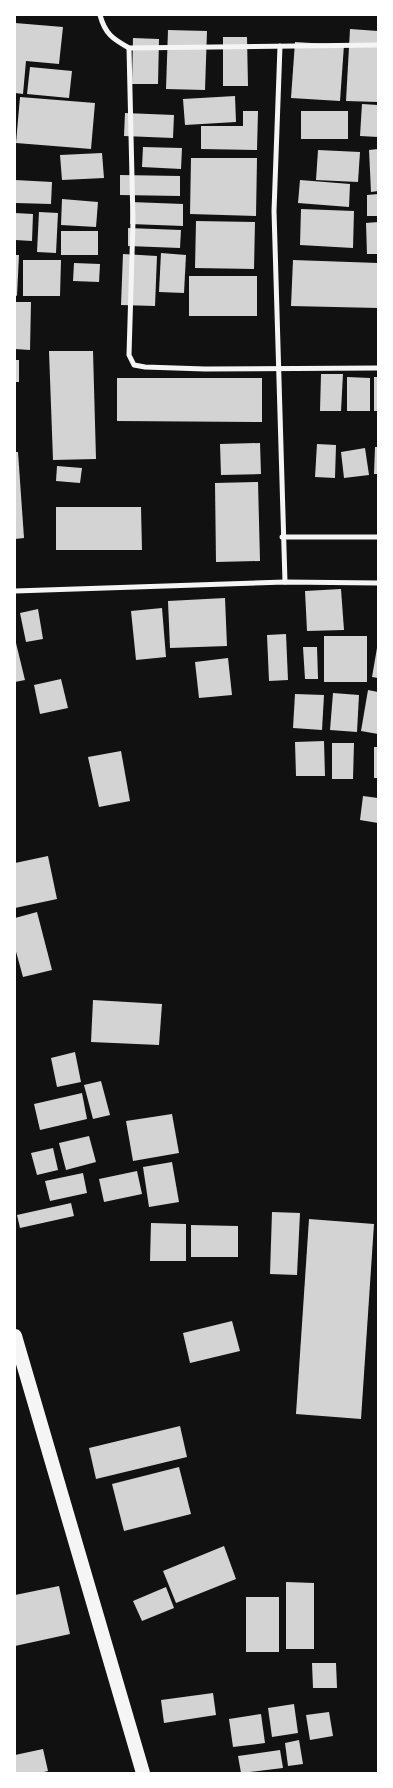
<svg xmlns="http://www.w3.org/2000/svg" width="393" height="1788" font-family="Roboto,sans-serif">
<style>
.building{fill:#d3d3d3}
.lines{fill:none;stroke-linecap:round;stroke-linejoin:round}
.minor{stroke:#f5f5f5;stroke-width:5}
.trunk{stroke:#f5f5f5;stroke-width:14}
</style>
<rect width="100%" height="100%" fill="#111"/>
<g class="building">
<path d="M15,23L63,27L59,64L26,61L23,94L15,93Z"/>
<path d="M350,29L378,31V102L346,101Z"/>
<path d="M168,30L207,31L205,90L166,89Z"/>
<path d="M223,37H247L248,86H223Z"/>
<path d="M133,38L159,39L158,84H132Z"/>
<path d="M295,42L344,45L340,101L291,98Z"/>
<path d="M30,67L72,71L69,98L27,94Z"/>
<path d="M235,96L236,122L185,125L183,99Z"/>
<path d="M20,97L95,103L91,149L16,143Z"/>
<path d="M362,104L378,105V137L360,136Z"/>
<path d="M243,111H258L257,150L201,149V126H243Z"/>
<rect x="301" y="111" width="47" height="28"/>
<path d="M125,113L174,115L173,138L124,136Z"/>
<path d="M143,147L182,148L181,169L142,167Z"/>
<path d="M378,149V191L371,192L369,150Z"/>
<path d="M318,150L360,152L358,182L316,180Z"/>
<path d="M102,153L104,178L62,180L60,155Z"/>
<path d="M191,158H257L256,216L190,214Z"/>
<path d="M120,175L180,176V196L120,195Z"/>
<path d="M15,180L52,182L51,204L15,203Z"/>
<path d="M300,180L350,184L349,207L298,203Z"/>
<path d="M378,194V216H367V195Z"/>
<path d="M62,199L98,202L96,227L61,225Z"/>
<path d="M131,202L183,204V226L130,224Z"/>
<path d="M301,209L354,211L353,248L300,245Z"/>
<path d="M39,212L58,213L56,253L37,252Z"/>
<path d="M15,213L33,214L32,241L15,240Z"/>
<path d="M196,221L255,222L254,269L195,268Z"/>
<path d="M378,222V254H367L366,223Z"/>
<path d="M128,228L181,230L180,248L128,246Z"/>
<rect x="61" y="231" width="37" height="24"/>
<path d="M161,253L186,255L184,293L159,292Z"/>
<path d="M123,254L157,256L155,306L121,305Z"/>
<path d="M15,255H19L17,296L15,295Z"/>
<path d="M23,260H61L60,296H23Z"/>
<path d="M293,260L378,263V308L291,306Z"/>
<path d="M74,263L100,264L99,282L73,281Z"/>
<rect x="189" y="276" width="68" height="40"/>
<path d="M15,302H31L30,350L15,349Z"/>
<path d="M49,351H93L96,459L53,460Z"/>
<rect x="15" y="360" width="4" height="22"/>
<path d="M321,374H343L341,411H320Z"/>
<path d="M347,377L370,378V411H347Z"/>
<rect x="374" y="377" width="4" height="34"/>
<path d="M117,378H262V422L117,421Z"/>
<path d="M260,443L261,474L221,475L220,444Z"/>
<path d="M317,444L336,445L335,478L315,477Z"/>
<path d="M375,447H378V474H374Z"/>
<path d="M365,448L369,475L344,478L341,452Z"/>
<path d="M15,452H18L24,538L15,539Z"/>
<path d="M57,466L82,468L80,483L56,481Z"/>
<path d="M258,482L260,561L216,562L215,483Z"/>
<path d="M56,507H141L142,550H56Z"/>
<path d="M341,589L344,630L307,631L305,591Z"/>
<path d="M225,598L227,646L170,648L168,601Z"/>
<path d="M162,608L166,657L136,660L131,611Z"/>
<path d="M38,609L43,639L26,642L20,613Z"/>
<path d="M286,634L288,680L269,681L267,635Z"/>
<rect x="324" y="636" width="43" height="46"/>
<path d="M15,639L25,680L15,682Z"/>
<path d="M303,647H317L318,679H305Z"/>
<path d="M377,648H378V678L372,677Z"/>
<path d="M228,658L232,695L199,698L195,662Z"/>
<path d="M61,679L68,708L40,714L34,685Z"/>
<path d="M368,690L378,692V734L361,731Z"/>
<path d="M333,693L359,695L357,732L330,730Z"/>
<path d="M295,694L324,695L322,730L293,728Z"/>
<path d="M324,741L325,776H296L295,742Z"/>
<path d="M332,743H354L353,779H332Z"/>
<rect x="374" y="747" width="4" height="31"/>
<path d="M121,751L130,801L99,807L88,757Z"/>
<path d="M363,796L378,798V823L360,820Z"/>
<path d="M48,856L57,899L15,908V863Z"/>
<path d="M37,912L52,970L23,977L15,948V918Z"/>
<path d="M93,1000L162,1004L159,1045L91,1042Z"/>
<path d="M75,1052L81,1082L57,1087L51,1058Z"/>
<path d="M101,1081L110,1115L93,1119L84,1085Z"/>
<path d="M82,1093L87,1119L40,1130L34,1104Z"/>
<path d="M172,1114L179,1153L133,1161L126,1121Z"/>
<path d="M89,1136L96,1162L66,1170L59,1143Z"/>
<path d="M53,1148L58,1170L37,1175L31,1153Z"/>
<path d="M172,1162L179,1202L149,1207L143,1167Z"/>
<path d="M137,1171L142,1194L104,1202L99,1179Z"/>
<path d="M83,1173L87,1193L50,1201L45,1181Z"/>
<path d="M71,1203L74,1216L20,1228L17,1215Z"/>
<path d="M272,1212L300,1213L297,1275L270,1274Z"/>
<path d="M309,1219L374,1224L361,1419L296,1414Z"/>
<path d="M151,1223L186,1224V1261H150Z"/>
<path d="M191,1225L238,1226V1257H191Z"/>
<path d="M232,1321L240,1351L190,1363L183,1333Z"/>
<path d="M180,1426L187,1457L96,1479L89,1448Z"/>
<path d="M179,1467L191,1514L124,1531L112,1484Z"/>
<path d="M224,1546L236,1579L176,1603L163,1571Z"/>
<path d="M286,1582L314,1583V1649H286Z"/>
<path d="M59,1586L70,1634L15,1646V1595Z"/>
<path d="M166,1587L174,1608L142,1621L133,1601Z"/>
<rect x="246" y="1597" width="33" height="55"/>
<path d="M312,1663H336L337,1688H313Z"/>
<path d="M213,1693L216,1715L164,1723L161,1700Z"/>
<path d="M294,1704L298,1733L272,1737L268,1708Z"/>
<path d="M329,1712L333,1736L310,1740L306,1715Z"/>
<path d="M261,1714L265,1743L233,1747L229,1719Z"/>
<path d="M299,1740L303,1764L288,1766L285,1743Z"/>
<path d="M43,1749L48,1771L40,1773H15V1755Z"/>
<path d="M280,1750L283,1768L241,1773L238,1756Z"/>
</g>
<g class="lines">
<g class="minor">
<path d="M100,15C105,34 113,39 129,48L378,45"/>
<path d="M280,46L274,211L285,582"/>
<path d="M129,48L133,222L129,355L134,365L145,367L205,369L378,368"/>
<path d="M282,537H378"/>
<path d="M15,591L285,582L378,583"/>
</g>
<path class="trunk" d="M15,1336L143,1773"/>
</g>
<rect width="393" height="1788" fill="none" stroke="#ffffff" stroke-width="32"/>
</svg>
